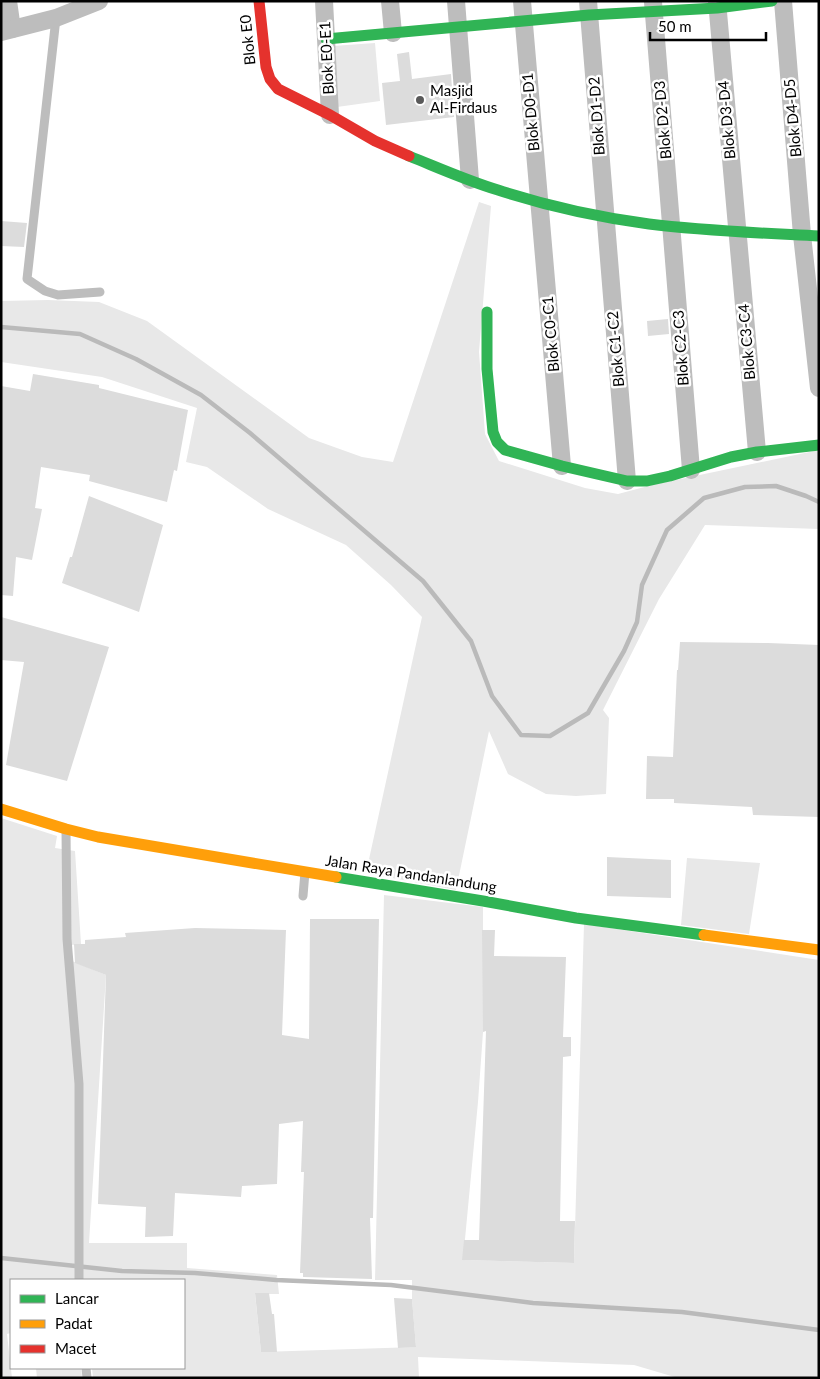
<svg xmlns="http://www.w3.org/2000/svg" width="820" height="1379" font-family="Lato,sans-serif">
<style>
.green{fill:#e8e8e8}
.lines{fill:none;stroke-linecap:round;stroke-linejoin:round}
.stream{stroke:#bababa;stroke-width:4.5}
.building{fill:#dcdcdc}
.lane{stroke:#bdbdbd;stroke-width:9}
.street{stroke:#bdbdbd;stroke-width:18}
.fast{stroke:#30b455;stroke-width:11}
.slow{stroke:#ff9f0a;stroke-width:11}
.jam{stroke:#e5322d;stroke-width:11}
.poi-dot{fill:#595959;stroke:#fff;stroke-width:2}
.labels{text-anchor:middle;stroke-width:5;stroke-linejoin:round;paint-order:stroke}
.street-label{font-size:15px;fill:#000;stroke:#fff}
.poi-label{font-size:15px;fill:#000;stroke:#fff;text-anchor:start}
</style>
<rect width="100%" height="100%" fill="#fff"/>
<g class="green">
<path d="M375,43L380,101L337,107L333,46Z"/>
<path d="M479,202L491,206L479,352L485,434L499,461L585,488L618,494L652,485L819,450V529L705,525L659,599L603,710L609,718L606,794L576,796L546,794L508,774L489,731L456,890L366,873L422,617L391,585L346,545L268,509L207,467L186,462L197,408L102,377L1,362V301L48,300L99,302L147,321L309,438L362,457L393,462Z"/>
<path d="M1,818L57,836L55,848L75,851L81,944L71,945L72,961L106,975L89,1243H187V1268L277,1275L279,1294H255L261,1352L416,1347L412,1299V1280H375L384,895L483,907V1032L478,1102L463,1260L574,1263L584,924L819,960V1376L799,1378H678L634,1365L418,1357L419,1378H93L92,1368H184V1280H11V1333L7,1334L12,1378H1Z"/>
<path d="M687,858L760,863L749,934L681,925Z"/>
<path d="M36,1368H81L82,1377L37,1378Z"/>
</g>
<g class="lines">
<g class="stream">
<path d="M1,327L80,334L136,359L201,395L250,433L423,581L471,641L492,696L521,735L550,736L588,713L624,651L637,622L642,585L667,530L704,498L745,487L776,486L806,496L819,502"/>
<path d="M1,1258L122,1271L195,1273L276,1280L391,1285L533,1303L682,1312L819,1330"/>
</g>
</g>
<g class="building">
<path d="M409,52L412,79L451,74L454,117L386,125L382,83L400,81L397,54Z"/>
<path d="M1,221L27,223L24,247L1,246Z"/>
<path d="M668,319L669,334L648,336L647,321Z"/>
<path d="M33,374L99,385V388L188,410L177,471L174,470L167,502L89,481L90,475L41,467L35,508L42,509L32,560L16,557L13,596L1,595V386L30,391Z"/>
<path d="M89,496L163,525L139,612L62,583L70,557H72Z"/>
<path d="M1,617L109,647L67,781L6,765L24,662L1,660Z"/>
<path d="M680,642L768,643L819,645V817L753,815L752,807L674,803V799H646L647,756L673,757L677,670H678Z"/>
<path d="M607,857L671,860V898L607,896Z"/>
<path d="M310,919H379L373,1218H370L372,1279L303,1277V1273H300L304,1172H301L303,1121L279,1124L277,1184L242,1186L241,1197L175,1193L173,1236L145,1237L146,1207L98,1204L106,975L75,963L74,944H85V940L126,937L125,933L195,928L286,930L282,1035L309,1039Z"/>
<path d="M482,930H495L494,956L566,957L563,1037H571V1056L563,1057L560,1221H575L574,1263L462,1260L464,1240H479L486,1031L483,1032Z"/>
<path d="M255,1293H269L272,1314H274L277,1352H261Z"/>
<path d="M394,1298L412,1299L416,1347L398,1348Z"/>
</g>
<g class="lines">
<g class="lane">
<path d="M56,18L27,279L45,291L58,295L100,292"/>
<path d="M66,829L67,939L79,1084V1280"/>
<path d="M303,896L305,872"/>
<path d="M86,1368L87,1378"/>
</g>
<g class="street">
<path d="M8,1L12,29"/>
<path d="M324,1L330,115"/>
<path d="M390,1L393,33"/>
<path d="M456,1L470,180"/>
<path d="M522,1L562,466"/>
<path d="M588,1L627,481"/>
<path d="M717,1L757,452"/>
<path d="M783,1L802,235L819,388"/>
<path d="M653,2L691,470"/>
<path d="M1,32L56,18L99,1"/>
</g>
<g class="fast">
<path d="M326,39L589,15L717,8L772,1"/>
<path d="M409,156C439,168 468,181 498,190C547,206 598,217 649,224C705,231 762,233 819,236"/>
<path d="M487,312V369L493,432L497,442L505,450L562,466L627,481H647L670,476L731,457L757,452L819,445"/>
<path d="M336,877L483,901L576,918L704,935"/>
</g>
<g class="slow">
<path d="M1,809L66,829L98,837L336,877"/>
<path d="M704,935L819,950"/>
</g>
<path class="jam" d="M259,1L266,67L270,79L278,89L330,115L375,141L409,156"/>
</g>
<circle class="poi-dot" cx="420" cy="100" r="5"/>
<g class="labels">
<g class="street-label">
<text transform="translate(248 40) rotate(-96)" y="5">Blok E0</text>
<text transform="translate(327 58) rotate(-93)" y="5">Blok E0-E1</text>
<text transform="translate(531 112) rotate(-95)" y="5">Blok D0-D1</text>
<text transform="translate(597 116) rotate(-94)" y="5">Blok D1-D2</text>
<text transform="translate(793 118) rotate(-95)" y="5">Blok D4-D5</text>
<text transform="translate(663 120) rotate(-95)" y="5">Blok D2-D3</text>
<text transform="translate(727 120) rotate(-95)" y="5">Blok D3-D4</text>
<text transform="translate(551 334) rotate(-95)" y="5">Blok C0-C1</text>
<text transform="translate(747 342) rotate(-95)" y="5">Blok C3-C4</text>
<text transform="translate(681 348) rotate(-94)" y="5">Blok C2-C3</text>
<text transform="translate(616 349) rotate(-95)" y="5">Blok C1-C2</text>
<text transform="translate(411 874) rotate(9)" y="5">Jalan Raya Pandanlandung</text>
</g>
<g class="poi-label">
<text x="430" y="96">Masjid<tspan x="430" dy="17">Al-Firdaus</tspan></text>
</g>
</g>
<rect width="820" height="1379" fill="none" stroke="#000000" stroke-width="5"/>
<rect x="10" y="1279" width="175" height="90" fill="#ffffff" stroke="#999999"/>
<rect x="20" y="1295" width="25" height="8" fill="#30b455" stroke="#999999"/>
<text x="55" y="1304" font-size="15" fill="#000000">Lancar</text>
<rect x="20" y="1320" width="25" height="8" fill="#ff9f0a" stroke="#999999"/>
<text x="55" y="1329" font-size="15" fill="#000000">Padat</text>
<rect x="20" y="1345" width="25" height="8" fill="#e5322d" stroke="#999999"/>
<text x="55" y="1354" font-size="15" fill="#000000">Macet</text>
<path d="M650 32v8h116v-8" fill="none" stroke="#000000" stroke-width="2.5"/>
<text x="658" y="32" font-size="15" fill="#000000" stroke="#ffffff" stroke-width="4" paint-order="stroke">50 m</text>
</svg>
